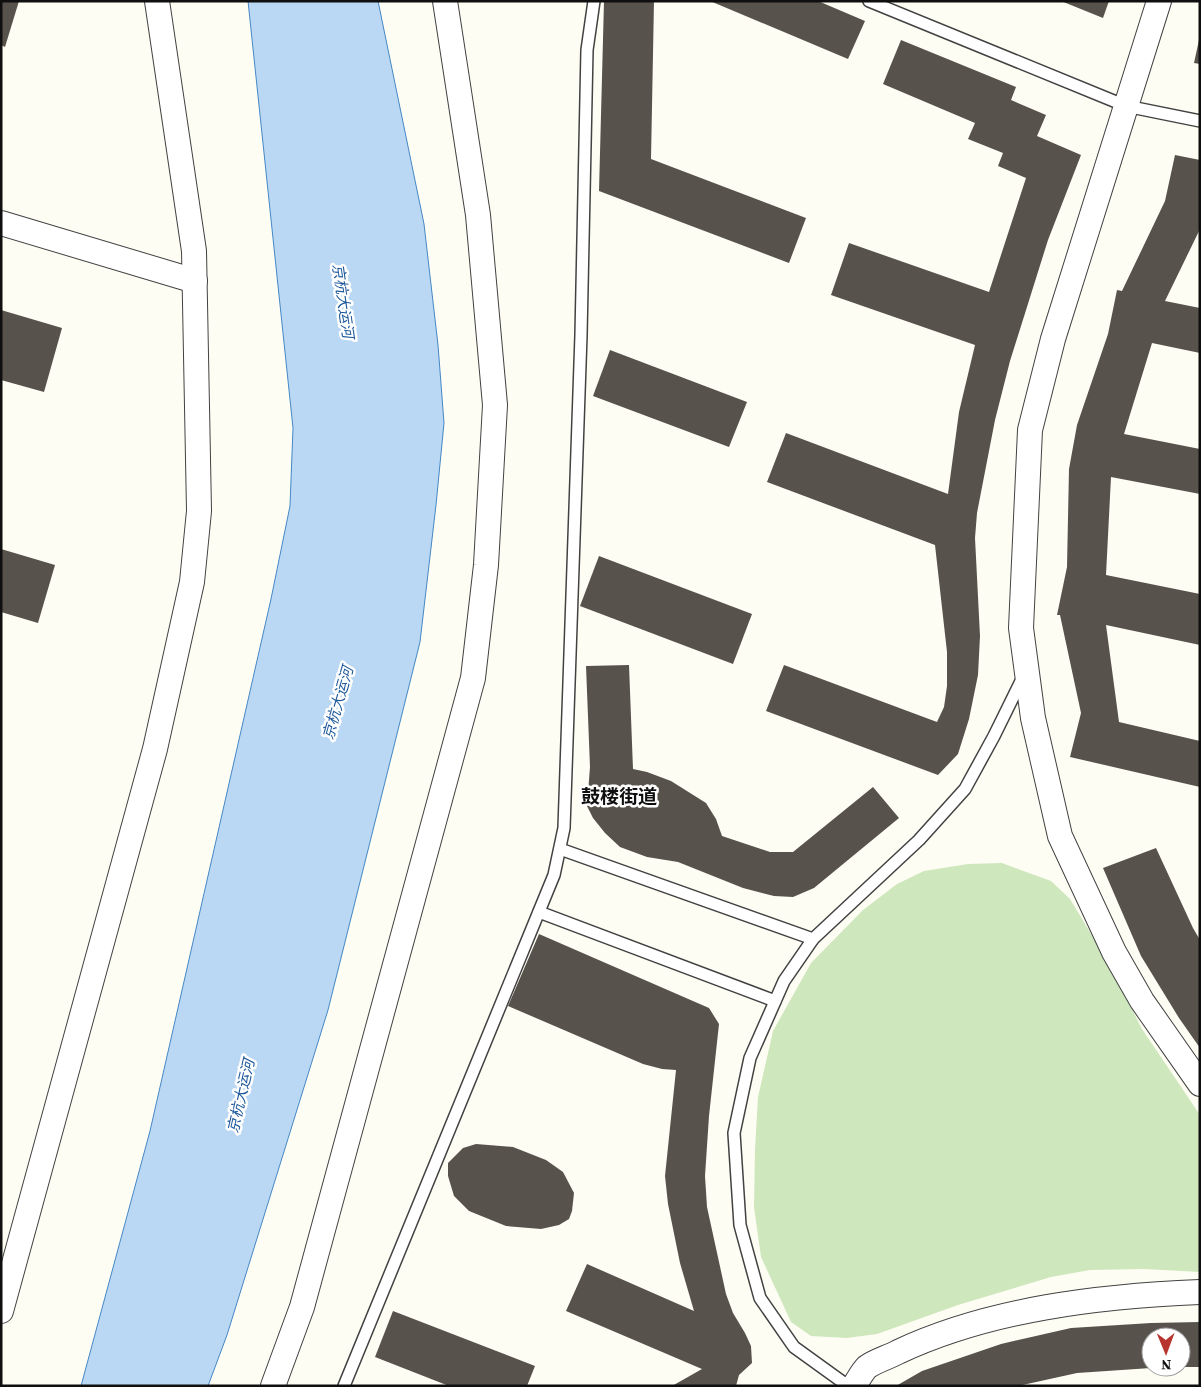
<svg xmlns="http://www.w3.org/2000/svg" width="1201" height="1387" font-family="'Source Serif 4','Noto Sans SC',serif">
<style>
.green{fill:#cfe7bd}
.water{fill:#bad8f3;stroke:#4587c5}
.building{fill:#58524c}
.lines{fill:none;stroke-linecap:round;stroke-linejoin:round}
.lane-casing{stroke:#424242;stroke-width:14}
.street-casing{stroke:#424242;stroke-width:26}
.lane{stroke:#fff;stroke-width:11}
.street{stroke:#fff;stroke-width:24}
.labels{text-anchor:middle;stroke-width:5;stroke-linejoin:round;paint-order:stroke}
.water-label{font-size:15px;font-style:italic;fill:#1f5a9b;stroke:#fff}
.district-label{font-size:19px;font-weight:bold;fill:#0f0f0f;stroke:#fff}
</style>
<rect width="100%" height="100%" fill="#fefdf3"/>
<path class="green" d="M1002,863L1051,881L1070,899L1108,962L1142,1029L1200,1115V1272L1144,1269L1090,1270L1051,1277L958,1305L877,1334L847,1338L811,1336L791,1322L761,1257L754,1207L755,1149L758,1097L773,1031L811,963L863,910L897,884L924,871L968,864Z"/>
<path class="water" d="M248,1H378L424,224L438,345L444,423L436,505L420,642L328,1010L227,1335L208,1386H81L150,1131L271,599L290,506L293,428Z"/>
<g class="building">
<path d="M1,1H19L5,47L1,45Z"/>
<path d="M604,1H654L651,159L806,218L789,263L599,191Z"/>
<path d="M710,1H818L865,21L848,59Z"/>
<path d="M1061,1H1109L1103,18Z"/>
<path d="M901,40L1016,87L1011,100L1046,115L1037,136L1081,155L1048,240L1010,361L995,420L977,513L975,538L980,636L978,675L969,719L958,754L938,775L766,711L784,665L937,722L944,707L947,686V652L935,545L767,482L786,433L948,494L959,412L975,345L831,295L849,243L989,292L1026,178L998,166L1003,153L968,139L975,123L883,84Z"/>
<path d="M1199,40H1200V64L1194,63Z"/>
<path d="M1175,155L1200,160V229L1165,301L1200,308V353L1152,343L1124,434L1200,449V494L1111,477L1106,575L1200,594V645L1106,625L1119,722L1200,741V787L1070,757L1081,713L1060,615H1057L1067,567L1069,469L1077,425L1108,334L1117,290L1122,291L1165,201Z"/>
<path d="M1,310L62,328L44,392L1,380Z"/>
<path d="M610,350L747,402L729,447L593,396Z"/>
<path d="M1,549L55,565L38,623L1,612Z"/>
<path d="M599,556L752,614L733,664L580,606Z"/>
<path d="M629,665L633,769L647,772L671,781L706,803L716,819L722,836L770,852H793L873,787L899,818L814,888L793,897L774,896L743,888L678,862L647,857L620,847L605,833L593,818L587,806L590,767L586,666Z"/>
<path d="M1156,848L1193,928L1200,940V1048L1179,1018L1141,956L1103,868Z"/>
<path d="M539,934L709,1008L719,1024L709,1116L705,1176L707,1207L726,1294L733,1313L745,1333L751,1346L752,1363L739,1375L736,1386H672L702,1369L566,1311L587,1264L694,1311L680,1263L668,1204L665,1176L676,1070L662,1069L643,1064L508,1006Z"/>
<path d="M476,1144L513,1147L546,1160L563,1172L574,1193L572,1211L569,1219L559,1225L541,1229L506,1226L469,1211L454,1196L448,1176V1163L463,1148Z"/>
<path d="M393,1311L535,1366L527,1386H449L375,1357Z"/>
<path d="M1200,1322V1367H1181V1337H1151V1368L1077,1373L1018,1386H896L922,1371L1001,1344L1071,1328L1151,1323Z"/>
</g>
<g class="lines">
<defs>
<g id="lane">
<path d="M869,1L1126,106L1200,121"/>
<path d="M560,849L813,939"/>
<path d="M539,912L775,1001"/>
<path d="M344,1386L554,875L564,828L581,335L587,50L594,1"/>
<path d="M848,1386L794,1347L760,1298L740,1225L734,1133L750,1058L784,981L813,939L919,840L965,789L994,736L1024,675"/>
</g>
<g id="street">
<path d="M1159,1L1053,339L1030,430L1021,628L1033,718L1060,836L1114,952L1142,1001L1200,1084"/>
<path d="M1,223L195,281"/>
<path d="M1,1311L155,749L192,582L199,511L194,251L157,1"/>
<path d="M273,1386L302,1307L473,678L486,565L495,405L478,215L445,1"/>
<path d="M854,1386C858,1380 862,1372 867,1367C875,1361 889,1357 898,1352C989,1309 1100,1296 1200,1292"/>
</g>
</defs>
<use href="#lane" class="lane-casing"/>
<use href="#street" class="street-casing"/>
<use href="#lane" class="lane"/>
<use href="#street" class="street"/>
</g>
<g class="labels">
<g class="water-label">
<text transform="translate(343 301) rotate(82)" y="5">京杭大运河</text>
<text transform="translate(338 703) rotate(-74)" y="5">京杭大运河</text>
<text transform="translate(241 1096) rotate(-77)" y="5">京杭大运河</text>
</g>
<g class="district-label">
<text x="619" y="803">鼓楼街道</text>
</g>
</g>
<rect width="1201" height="1387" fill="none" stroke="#0f0f0f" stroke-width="5"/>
<g transform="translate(1166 1352) rotate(179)"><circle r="24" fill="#ffffff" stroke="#9f9f9f"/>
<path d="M0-4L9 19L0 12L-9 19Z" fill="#b8352f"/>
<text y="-8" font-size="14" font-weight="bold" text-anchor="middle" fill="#0f0f0f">N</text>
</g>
</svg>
